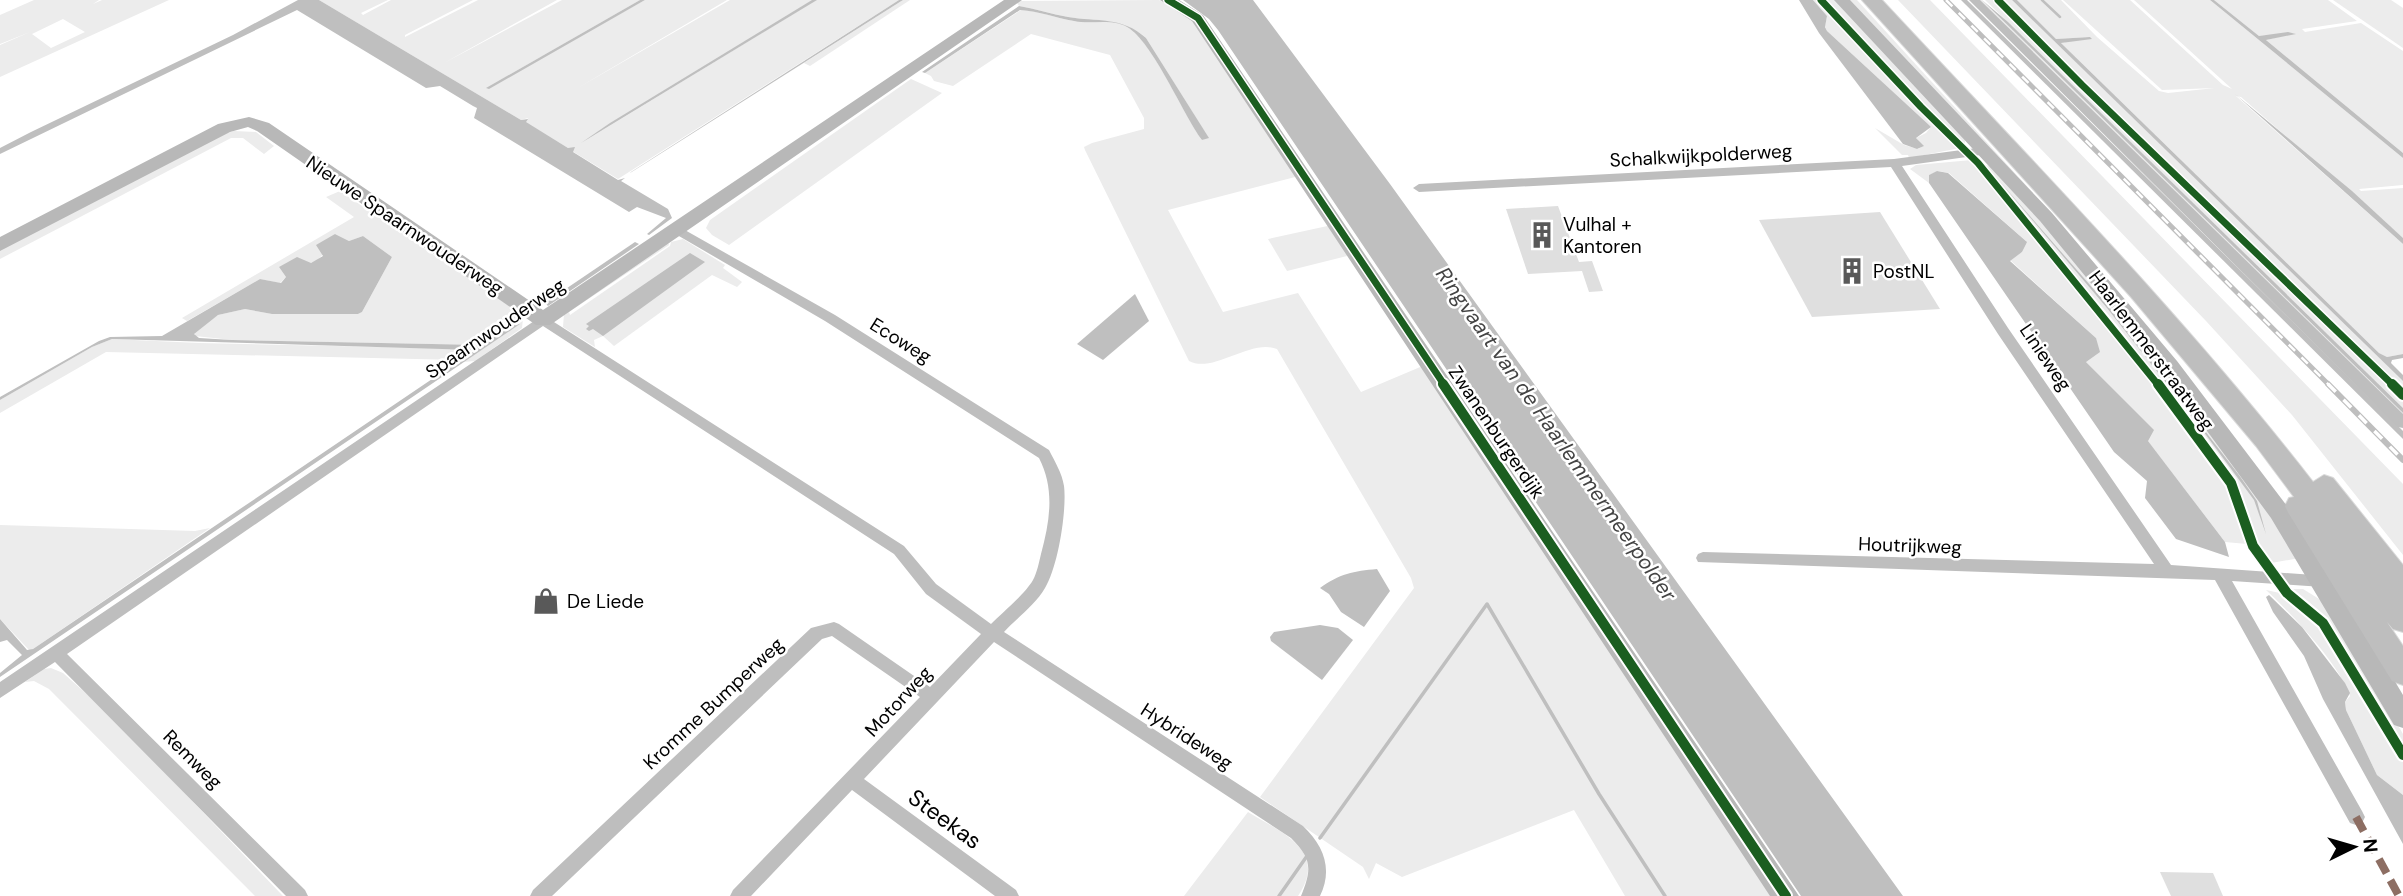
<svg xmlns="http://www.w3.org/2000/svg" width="2403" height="896" font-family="'DM Sans',sans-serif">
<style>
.green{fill:#ececec;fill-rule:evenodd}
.water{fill:#bfbfbf}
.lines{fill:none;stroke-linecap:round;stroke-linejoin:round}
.stream-far1{stroke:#bfbfbf;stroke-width:2.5}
.stream{stroke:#bfbfbf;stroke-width:3.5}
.building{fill:#dfdfdf}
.highway-casing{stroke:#dbdbdb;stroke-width:2}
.street{fill:#bebebe;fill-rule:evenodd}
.secondary{fill:#b8b8b8;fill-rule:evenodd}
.highway{fill:#bebebe;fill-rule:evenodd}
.rail-far1-casing{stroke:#bebebe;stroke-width:5}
.rail-casing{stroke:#bebebe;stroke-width:6}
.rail-far1{stroke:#fff;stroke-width:2.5;stroke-dasharray:9;stroke-linecap:butt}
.rail{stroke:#fff;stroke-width:3.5;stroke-dasharray:11;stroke-linecap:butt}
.quiet{stroke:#8d6e63;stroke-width:8;stroke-dasharray:16 8;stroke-linecap:butt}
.cycleway-far1-casing{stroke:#fff;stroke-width:10}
.cycleway-casing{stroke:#fff;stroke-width:14}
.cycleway-far1{stroke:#1b5e20;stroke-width:7}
.cycleway{stroke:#1b5e20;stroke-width:10}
.labels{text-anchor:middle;stroke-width:5;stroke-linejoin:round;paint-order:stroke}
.street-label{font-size:19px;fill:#000;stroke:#fff}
.poi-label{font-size:19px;fill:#000;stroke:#fff;text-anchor:start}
.water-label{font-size:21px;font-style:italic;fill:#444;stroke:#fff}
.near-street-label{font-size:23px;fill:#000;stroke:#fff}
</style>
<rect width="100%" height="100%" fill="#fff"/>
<g class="green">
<path d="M34,0H99L93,4L102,0H169L0,77V45L30,32L0,44V15ZM63,19L85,32L51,48L32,34Z"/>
<path d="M319,0H388L361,13L363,15L391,0H473L405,35V37L478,0H557L444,63L562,0H640L488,87L645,0H727L576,89L730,0H813L583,142L816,0H899L618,179L572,151L574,148H568L525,122L528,118L521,120Z"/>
<path d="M903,0H910L810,66L804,63Z"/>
<path d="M1159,0L1193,19L1299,176L1168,210L1223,312L1298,293L1361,392L1425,365L1774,896H1625L1574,810L1402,877L1376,863L1369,879L1363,867L1260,797L1414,588L1411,578L1277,349C1251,338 1213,374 1189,361L1085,150L1084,147L1092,143L1144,129V118L1110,55L1031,34L953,86L934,81L931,76L925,73L1021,10C1039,11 1056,18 1074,21C1091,25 1111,18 1127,27C1153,42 1182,112 1202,140L1208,137L1146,38C1123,17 1096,22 1068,17C1051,14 1036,9 1019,6L1016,1Z"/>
<path d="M1813,0H1820L1960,148L1909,158L1908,155H1902L1875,128L1904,145L1918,149L1923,146L1916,138L1926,133L1931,127L1827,31L1825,26L1827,16Z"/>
<path d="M1825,0H1837L1965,140V144L1963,146L1923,107Z"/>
<path d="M1848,0H1857L2034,194Z"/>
<path d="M1898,0H1930L2403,484V555L2292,415L2206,321Z"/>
<path d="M1978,0H1982L2403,413V418Z"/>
<path d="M1985,0H1996L2086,91L2403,398V408Z"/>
<path d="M2000,0H2012L2357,335L2403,381V393L2074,75Z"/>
<path d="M2017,0H2061L2097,37L2159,91L2168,93L2215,88L2162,90L2063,0H2130L2223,85L2232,89L2134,0H2210L2403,158V185L2359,189L2361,191L2403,188V238L2241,97L2236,96L2403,244V354L2387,357L2379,353L2061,43L2090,37L2056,39Z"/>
<path d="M2214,0H2328L2357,21L2302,29L2305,32L2361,23L2403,51V153L2266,40L2296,33L2259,36Z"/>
<path d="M2333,0H2391L2403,8V48Z"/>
<path d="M911,79L942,93L729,245L712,235L706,228L710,220Z"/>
<path d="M234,131L256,132L274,146L264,154L243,138H231L0,259V250L224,134Z"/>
<path d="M1972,160L2103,317L2218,470L2232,492L2247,544L2225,542L2147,440L2153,430L2086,362L2096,338L2010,260L2022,252L2026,241L1949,173L1938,171L1929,175V183L1910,169L1916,165Z"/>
<path d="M1982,163L1991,167L2012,187L2172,377L2300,558L2271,563L2259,546L2235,481L2208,443L2117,325Z"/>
<path d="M340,191L518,312L523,318L522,328L475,361L463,362L520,324L516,322L482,345L232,340L195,336L194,331L218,315L245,309L272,314H358L362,312L392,257L363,236L349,241L335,234C317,268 316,263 279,267L286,277L280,283L260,279L187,321L182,318L354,217L326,197Z"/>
<path d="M1332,225L1351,255L1287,271L1268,239Z"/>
<path d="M683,239L725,265L723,268L742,282L737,287L712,275L614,346L603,336L594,340L595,347L563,327L564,314L668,242L669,245L569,312L570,315L670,246L671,242Z"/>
<path d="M112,339L199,343L474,349L459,360L106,352L0,413V400L92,347Z"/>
<path d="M0,525L195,531L210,528L30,651L0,619Z"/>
<path d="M2288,589H2303L2324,602L2338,621L2403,734V749L2325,618Z"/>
<path d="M2266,590L2280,593L2305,612L2334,646L2403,761V795L2377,775L2346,710L2345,702L2350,696C2339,664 2291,613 2266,590Z"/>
<path d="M51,668L63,673L107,712L283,896H255L49,689L34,681L25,682L44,669Z"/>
<path d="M1248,812C1281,832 1329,851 1298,896H1184Z"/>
</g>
<g class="water">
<path d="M298,0H319L521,120L528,119L526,122L568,148L575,147L573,152L618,180L625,178L621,181L668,209L672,218L649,235L647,234L666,218L637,207L629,212L474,118L477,108L473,106L440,86L426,88L297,10L0,154V148L31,132L233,35Z"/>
<path d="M640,0H645L489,89L486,88Z"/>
<path d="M812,0H817L581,143L610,123Z"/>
<path d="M899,0H903L630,173L631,172Z"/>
<path d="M1183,0H1253L1390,184L1903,896H1801L1218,30L1209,19Z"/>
<path d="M1799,0H1813L1827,16L1825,27L1827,31L1929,125L1931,127L1916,138L1924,146L1917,149L1903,144L1819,33Z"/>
<path d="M1961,0H1967L2400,428L2403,431V439Z"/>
<path d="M1982,0L2008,22L2403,408V413Z"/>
<path d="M2012,0H2017L2056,39L2090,37L2092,39L2061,43L2379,353L2387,357L2403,354V358L2392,360L2391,363L2403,375V381Z"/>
<path d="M2210,0H2214L2259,36L2288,32L2296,34L2266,40L2403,153V158Z"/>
<path d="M1019,6C1036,9 1051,14 1068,17C1097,22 1122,16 1146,38L1209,138L1202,140C1182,113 1153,42 1127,27C1111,18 1091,25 1074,21C1056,18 1039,11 1020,10L925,73L922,72Z"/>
<path d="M2235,94L2352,191L2403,238V244Z"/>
<path d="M1937,171L1948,173L2027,242L2022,252L2010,261L2096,338L2100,352L2086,362L2154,430L2148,441L2225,542L2229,557L2176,539L2145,498L2147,481L2114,452L1929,183V175Z"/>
<path d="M1995,176L2110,308L2239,475L2257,501L2266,534L2254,500L2192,416L2107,308Z"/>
<path d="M335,234L349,241L363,236L392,257L362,312L358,314H272L245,309L218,315L194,334L199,338L232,340L482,345L516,322L520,324L0,677V673L22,655L7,640L0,642V619L27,650L33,649L475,350L112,339L92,347L0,400V397L99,341L110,337L162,336L260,279L281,283L286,277L279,267L297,257L311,263L323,256L316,245Z"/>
<path d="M635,242L639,244L548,306L545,303Z"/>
<path d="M690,253L705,262L603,336L593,329L589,331L586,329L589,326L586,324Z"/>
<path d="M1135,294L1149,321L1103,360L1077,344Z"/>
<path d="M1377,569L1390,591L1364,627L1341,612L1329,594L1320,588C1339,574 1354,571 1377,569Z"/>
<path d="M2269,595L2302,627L2345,683L2350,693L2345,702L2346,710L2377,775L2403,795V844L2323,699L2304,656L2273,612L2266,597Z"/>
<path d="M1320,625L1338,628L1353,640L1322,680L1271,641L1270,637L1274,632Z"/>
</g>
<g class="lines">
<path class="stream-far1" d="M2042,0L2060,17"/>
<g class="stream">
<path d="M1320,838L1487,604L1599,794L1665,896"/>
<path d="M1279,896L1307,856"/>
</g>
</g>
<g class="building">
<path d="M1558,206L1579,262L1592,261L1603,291L1589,292L1582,271L1528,274L1506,209Z"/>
<path d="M1880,212L1940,309L1812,317L1759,220Z"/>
<path d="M2160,872L2213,873L2223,896H2171Z"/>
</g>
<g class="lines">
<defs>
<path id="highway" d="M1862,0H1882C2029,158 2181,312 2313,482L2324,475L2333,478L2403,565V632L2393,629L2387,622L2403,646V685L2392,681L2289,514L2285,506L2289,498L2294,497L2256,446L2131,297Z"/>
</defs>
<use href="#highway" class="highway-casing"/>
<g class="street">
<path d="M1969,0H1980L2403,414V428L2398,427Z"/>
<path d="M1984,147L1990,151L1988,154L1902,166L2008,328L2171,565L2328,576L2331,581L2328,586L2323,587L2232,581L2362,811L2365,817L2362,823L2356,825L2350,823L2215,580L1698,562L1696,558L1698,554L1703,552L2154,564L1998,334L1891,167L1419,192L1413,188L1419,184L1894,159Z"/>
<path d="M676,225L835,315L1049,450C1055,462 1062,473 1064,486C1067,510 1058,567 1045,588C1036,604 1017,618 1004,632L1303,826C1324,846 1333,869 1320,896H1301C1312,869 1312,859 1291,838L994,642L864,779L1016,890L1019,896H995L852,790L751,896H730L733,890L920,697L832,636L822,639L552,896H530L533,890L811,628L834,622L839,624L930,687L981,634L926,594L894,554L543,326L67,654L305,890L308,896H286L55,662L0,698V682L543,315L904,546L936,584L991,624C1003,612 1025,594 1033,580C1037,573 1039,562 1041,554C1050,521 1055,489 1039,458L825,321L672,232L670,229Z"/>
</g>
<g class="secondary">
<path d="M1004,0H1022L550,325H536L257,131L248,127L230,132L0,251V237L218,124L249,117L269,123L543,310Z"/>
<path d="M1160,0H1179L1203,15L1799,896H1770L1192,21Z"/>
<path d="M1834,0H1850L2052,213L2177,361L2287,506L2331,574L2403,695V728L2394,725L2271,518L2163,371L2040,221Z"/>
</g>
<use href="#highway" class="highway"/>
<defs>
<path id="rail-far1" d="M1946,0L2330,386"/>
<path id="rail" d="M2328,384L2403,460"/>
</defs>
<use href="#rail-far1" class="rail-far1-casing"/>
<use href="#rail" class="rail-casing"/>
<use href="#rail-far1" class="rail-far1"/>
<use href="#rail" class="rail"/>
<path class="quiet" d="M2356,817L2399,896"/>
<defs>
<g id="cycleway-far1">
<path d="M1168,0L1198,18L1445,386"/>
<path d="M1821,0L1921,107L1978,163L2159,386"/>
<path d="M1998,0L2082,85L2394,386"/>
</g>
<g id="cycleway">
<path d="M1443,384L1786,896"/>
<path d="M2158,384L2231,483L2253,546L2287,593L2323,623L2403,755"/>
<path d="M2392,384L2403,395"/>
</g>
</defs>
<use href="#cycleway-far1" class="cycleway-far1-casing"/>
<use href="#cycleway" class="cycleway-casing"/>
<use href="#cycleway-far1" class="cycleway-far1"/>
<use href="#cycleway" class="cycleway"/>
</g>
<defs>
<symbol id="building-bare" viewBox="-9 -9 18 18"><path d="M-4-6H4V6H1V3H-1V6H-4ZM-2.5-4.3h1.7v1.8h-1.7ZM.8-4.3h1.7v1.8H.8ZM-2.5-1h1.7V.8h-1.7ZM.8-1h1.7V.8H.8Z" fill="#595959" stroke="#fff" stroke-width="2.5" paint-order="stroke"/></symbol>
<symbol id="shop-bare" viewBox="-9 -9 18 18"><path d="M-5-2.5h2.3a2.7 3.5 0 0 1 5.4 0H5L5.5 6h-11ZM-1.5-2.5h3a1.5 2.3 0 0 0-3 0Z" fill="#595959" stroke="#fff" stroke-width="2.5" paint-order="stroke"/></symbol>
</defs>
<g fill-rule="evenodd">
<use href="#building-bare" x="1523" y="216" width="38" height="38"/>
<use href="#building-bare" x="1833" y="252" width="38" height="38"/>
<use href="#shop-bare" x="527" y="582" width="38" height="38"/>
</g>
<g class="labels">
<g class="street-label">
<text transform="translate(1701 155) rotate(-3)" y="7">Schalkwijkpolderweg</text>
<text transform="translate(405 225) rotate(34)" y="7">Nieuwe Spaarnwouderweg</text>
<text transform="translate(495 328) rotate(-34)" y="7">Spaarnwouderweg</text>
<text transform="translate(901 340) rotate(32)" y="7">Ecoweg</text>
<text transform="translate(2152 350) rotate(53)" y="7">Haarlemmerstraatweg</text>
<text transform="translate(2046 357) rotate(56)" y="7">Linieweg</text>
<text transform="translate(1497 432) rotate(56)" y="7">Zwanenburgerdijk</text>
<text transform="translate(1910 545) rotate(2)" y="7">Houtrijkweg</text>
<text transform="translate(898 701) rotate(-47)" y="7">Motorweg</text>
<text transform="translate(713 703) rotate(-43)" y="7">Kromme Bumperweg</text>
<text transform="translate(1187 736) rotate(33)" y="7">Hybrideweg</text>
<text transform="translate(193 759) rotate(45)" y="7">Remweg</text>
</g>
<g class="poi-label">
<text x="1563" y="231">Vulhal +<tspan x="1563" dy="22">Kantoren</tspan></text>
<text x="1873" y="278">PostNL</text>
<text x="567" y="608">De Liede</text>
</g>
<g class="water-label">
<text transform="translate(1556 434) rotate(55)" y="7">Ringvaart van de Haarlemmermeerpolder</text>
</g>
<g class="near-street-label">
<text transform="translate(945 819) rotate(36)" y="8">Steekas</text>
</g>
</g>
<g transform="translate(2354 847) rotate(85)" stroke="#ffffff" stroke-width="5" paint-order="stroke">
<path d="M0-5L12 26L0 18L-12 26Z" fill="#000000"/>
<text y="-10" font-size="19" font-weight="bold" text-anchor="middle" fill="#000000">N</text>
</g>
</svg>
